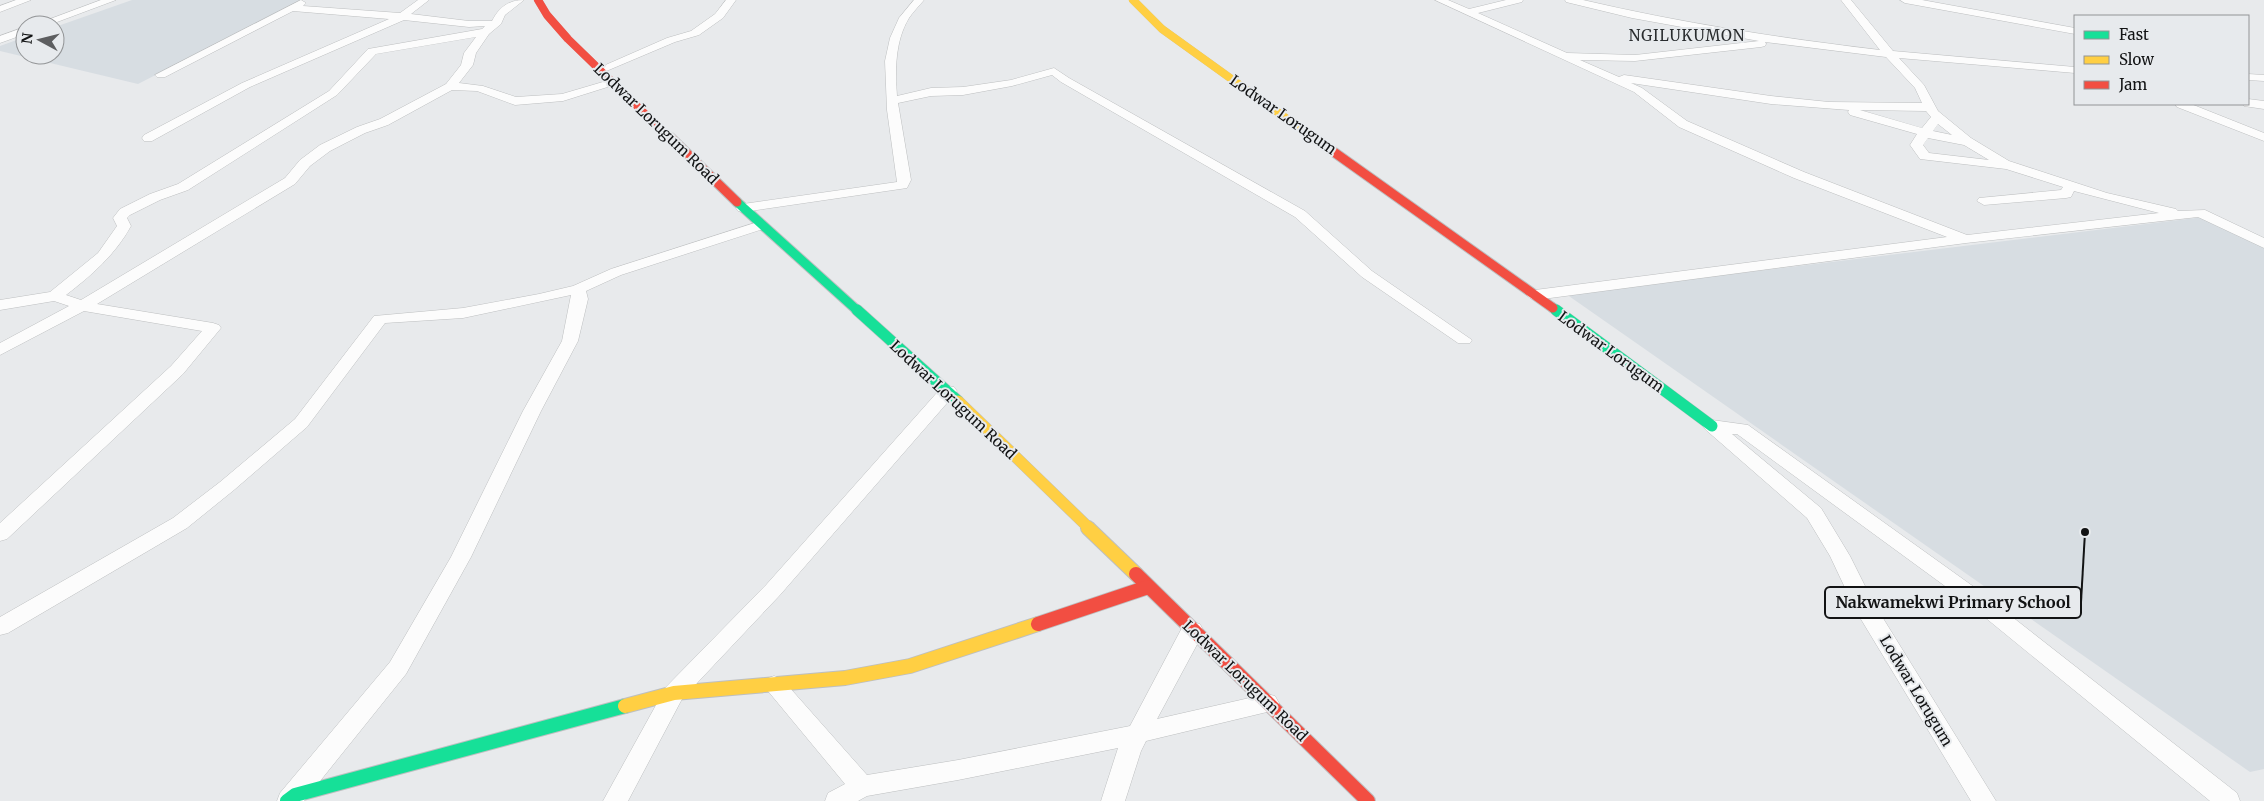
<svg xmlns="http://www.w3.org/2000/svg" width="2264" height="801" font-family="Merriweather,serif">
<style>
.built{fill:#d7dde2}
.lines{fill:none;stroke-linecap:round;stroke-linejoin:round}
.street-casing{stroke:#bdbfc0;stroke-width:1}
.fast-far2-casing{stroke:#bdbfc0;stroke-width:11}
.fast-far1-casing{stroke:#bdbfc0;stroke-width:12}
.fast-casing{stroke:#bdbfc0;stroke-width:16}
.slow-far3-casing{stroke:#bdbfc0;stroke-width:8}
.slow-far2-casing{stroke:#bdbfc0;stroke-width:11}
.slow-far1-casing{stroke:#bdbfc0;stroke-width:12}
.slow-casing{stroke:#bdbfc0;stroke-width:16}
.jam-far2-casing{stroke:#bdbfc0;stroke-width:8}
.jam-far1-casing{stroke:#bdbfc0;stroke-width:11}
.jam-casing{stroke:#bdbfc0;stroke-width:16}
.street{fill:#fcfcfc;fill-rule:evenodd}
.fast-far2{stroke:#16e098;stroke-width:9}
.fast-far1{stroke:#16e098;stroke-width:11}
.fast{stroke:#16e098;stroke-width:14}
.slow-far3{stroke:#ffcf43;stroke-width:8}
.slow-far2{stroke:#ffcf43;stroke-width:9}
.slow-far1{stroke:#ffcf43;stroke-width:11}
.slow{stroke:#ffcf43;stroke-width:14}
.jam-far2{stroke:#f24e42;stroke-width:8}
.jam-far1{stroke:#f24e42;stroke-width:9}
.jam{stroke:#f24e42;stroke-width:14}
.labels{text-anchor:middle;stroke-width:4;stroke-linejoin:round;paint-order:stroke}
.far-quarter-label{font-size:15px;letter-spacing:1px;fill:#292c2e;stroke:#e7eaed}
.street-label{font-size:15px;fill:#121314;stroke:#e7eaed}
.leader{fill:none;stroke:#121314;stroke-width:2}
.callout-dot{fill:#121314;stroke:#e7eaed;stroke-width:2}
.callout{fill:#e7eaed;stroke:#121314;stroke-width:2}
.callout-label{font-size:16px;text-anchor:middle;font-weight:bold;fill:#121314}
</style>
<rect width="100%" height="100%" fill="#e8eaec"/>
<g class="built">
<path d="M132,0H302L138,84L0,51V46L25,37V55H55V27Z"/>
<path d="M2204,217L2264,246V769L2250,772L1566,294Z"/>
</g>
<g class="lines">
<defs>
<g id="street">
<path d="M16,0H31L0,12V6Z"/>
<path d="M101,0H116L49,25H34Z"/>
<path d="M301,0L306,3L303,6L400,13L418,0H429L411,14L469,21H492C499,7 509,0 524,0L505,15L501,24L489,34L476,53L473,65L459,83L483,86L516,97L562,94L613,79L619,82L617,84L563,101L515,105L477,91L452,90L388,125L365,133L330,151L310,166L295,184L97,304L213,323L219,325L221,328L183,374L7,539L0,541V523L171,366L202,331L84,311L0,355V343L69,306L54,301L0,310V300L50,292L98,253L117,226L113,218L120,209L150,194L178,184L329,91L368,49L482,29L485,26L469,27L404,20L250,87L152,141H144L142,138L144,135L242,83L389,19L293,11L165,77H157L155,75ZM476,37L464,53L461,65L446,84L380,119L357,127L320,145L300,160L285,178L81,300L66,295C92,275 115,255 131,226L127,218L130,215L160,200L188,190L337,95L376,54Z"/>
<path d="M726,0H736L723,18L699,35L675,42L604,72L600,73L594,70L667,38L691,31L715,14Z"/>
<path d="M914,0H924C919,6 913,12 909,18C895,41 895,70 897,96L931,88L963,87L1011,80L1054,68L1069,78L1305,211L1372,271L1472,340L1470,343H1458L1362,277L1295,217L1061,82L1052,75L1012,86L963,95L931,96L898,103L911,180L907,188L743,212L738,211L736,208L743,204L897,182L887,110L885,61L890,38L899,18Z"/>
<path d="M1435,0H1448L1469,9L1506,0H1523L1522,2L1478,13L1567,53L1635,55L1759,41L1632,18L1566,2L1565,0H1583C1681,23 1780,38 1880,50L1841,0H1851L1893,51L2075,67V73L1899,58L1924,85L1938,111L1971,138L2009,161L2107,193L2176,209L2178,211L2205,210L2264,238V248L2198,217L1966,243L1535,300L1530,298L1527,295L1530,292L1535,290L1947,237L1794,178L1679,127L1634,92ZM1765,42L1886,57L1915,88L1922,103L1829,102L1771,96L1624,75L1619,77L1580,60L1635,61L1761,47L1765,46L1766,44ZM1631,83L1771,104L1849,110L1848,112L1850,115L1917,134L1910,145L1920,159L2006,169L2063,187L2061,190L1979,198L1977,201L1984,205L2066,198L2071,197L2074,191L2159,213L1967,235L1804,172L1687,121L1642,88ZM1860,110L1926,111L1931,117L1922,128ZM1938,124L1952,135L1933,131ZM1928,138L1964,145L1989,160L1929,153L1923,145Z"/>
<path d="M1900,0H1922L2075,28V34L1905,3Z"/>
<path d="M25,27V34L0,43V36Z"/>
<path d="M2248,74L2264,75V81L2248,80Z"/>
<path d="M2248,99L2264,101V109L2244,106L2243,104H2248Z"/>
<path d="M2175,104H2191L2264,133V141L2177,107Z"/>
<path d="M761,221L768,225L766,228L621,275L586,291L588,299L578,341L541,411L471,557L406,674L304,801H277L280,793L390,662L451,557L523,411L562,341L571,295L463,318L385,323L307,427L234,490L187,528L8,633L0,635V617L173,518L220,482L295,419L374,316L463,308L539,294L573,286L611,269Z"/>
<path d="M948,386L954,387L957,391L954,395L780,595L682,699L628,801H603L666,687L766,585L942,387Z"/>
<path d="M1712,420L1748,425L1974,587L2237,793L2240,801H2210L1960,597L1737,434H1732L1821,508L1850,556L1873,602L1996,801H1971L1856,611L1830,556L1807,518L1706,430L1703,426L1706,422Z"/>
<path d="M1192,622L1200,624L1203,630L1200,639L1157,719L1267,694L1275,696L1279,703L1275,710L1267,712L1146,741L1141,751L1125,801H1101L1118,748L958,780L867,796L858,801H825L828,793L845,784L763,685L766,679L774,676L782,679L867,775L958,760L1130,726L1184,624Z"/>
</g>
<g id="fast-far2">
<path d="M737,202L859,312"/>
<path d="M1553,308L1558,312"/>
</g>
<g id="fast-far1">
<path d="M857,310L958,401"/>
<path d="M1556,310L1712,426"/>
</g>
<path id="fast" d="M287,801L295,795L625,706"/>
<path id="slow-far3" d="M1133,0L1162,29L1315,139"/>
<path id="slow-far2" d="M1313,137L1317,140"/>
<path id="slow-far1" d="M958,401L1090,529"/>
<g id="slow">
<path d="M1088,528L1136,574"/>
<path d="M625,706L674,693L845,678L910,666L1038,624"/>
</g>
<path id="jam-far2" d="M538,0L547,15L568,39L671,139"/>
<g id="jam-far1">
<path d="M670,137L737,202"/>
<path d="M1317,140L1553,308"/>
</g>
<g id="jam">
<path d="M1136,574L1368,801"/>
<path d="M1038,624L1148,587"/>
</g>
</defs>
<use href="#street" class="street-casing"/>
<use href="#fast-far2" class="fast-far2-casing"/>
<use href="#fast-far1" class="fast-far1-casing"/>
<use href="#fast" class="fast-casing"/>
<use href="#slow-far3" class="slow-far3-casing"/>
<use href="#slow-far2" class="slow-far2-casing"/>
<use href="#slow-far1" class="slow-far1-casing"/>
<use href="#slow" class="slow-casing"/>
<use href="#jam-far2" class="jam-far2-casing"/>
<use href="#jam-far1" class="jam-far1-casing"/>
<use href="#jam" class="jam-casing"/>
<use href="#street" class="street"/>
<use href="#fast-far2" class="fast-far2"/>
<use href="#fast-far1" class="fast-far1"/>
<use href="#fast" class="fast"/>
<use href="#slow-far3" class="slow-far3"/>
<use href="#slow-far2" class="slow-far2"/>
<use href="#slow-far1" class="slow-far1"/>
<use href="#slow" class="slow"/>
<use href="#jam-far2" class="jam-far2"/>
<use href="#jam-far1" class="jam-far1"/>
<use href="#jam" class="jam"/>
</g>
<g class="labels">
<g class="far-quarter-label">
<text x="1687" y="41">NGILUKUMON</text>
</g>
<g class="street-label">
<text transform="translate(1283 115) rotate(35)" y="5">Lodwar Lorugum</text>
<text transform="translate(656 124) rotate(44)" y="5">Lodwar Lorugum Road</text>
<text transform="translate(1611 352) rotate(36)" y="5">Lodwar Lorugum</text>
<text transform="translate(953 400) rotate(43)" y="5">Lodwar Lorugum Road</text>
<text transform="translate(1245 681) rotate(44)" y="5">Lodwar Lorugum Road</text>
<text transform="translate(1916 691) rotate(59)" y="5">Lodwar Lorugum</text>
</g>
</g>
<path class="leader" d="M2085 532L2081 602"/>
<circle class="callout-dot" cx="2085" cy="532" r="5"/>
<rect class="callout" x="1825" y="587" width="256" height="31" rx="5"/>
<g class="callout-label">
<text x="1953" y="608">Nakwamekwi Primary School</text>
</g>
<rect x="2074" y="15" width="175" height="90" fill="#e7eaed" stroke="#929496"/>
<rect x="2084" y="31" width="25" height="8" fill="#16e098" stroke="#929496"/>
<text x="2119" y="40" font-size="15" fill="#121314">Fast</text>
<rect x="2084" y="56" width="25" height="8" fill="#ffcf43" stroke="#929496"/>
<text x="2119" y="65" font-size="15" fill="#121314">Slow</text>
<rect x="2084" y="81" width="25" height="8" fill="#f24e42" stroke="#929496"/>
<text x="2119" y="90" font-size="15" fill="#121314">Jam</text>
<g transform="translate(40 40) rotate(277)"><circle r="24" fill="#e7eaed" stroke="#929496"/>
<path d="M0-4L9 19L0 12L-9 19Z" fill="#5d5e60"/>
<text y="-8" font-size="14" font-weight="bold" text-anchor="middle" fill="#121314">N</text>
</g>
</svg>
